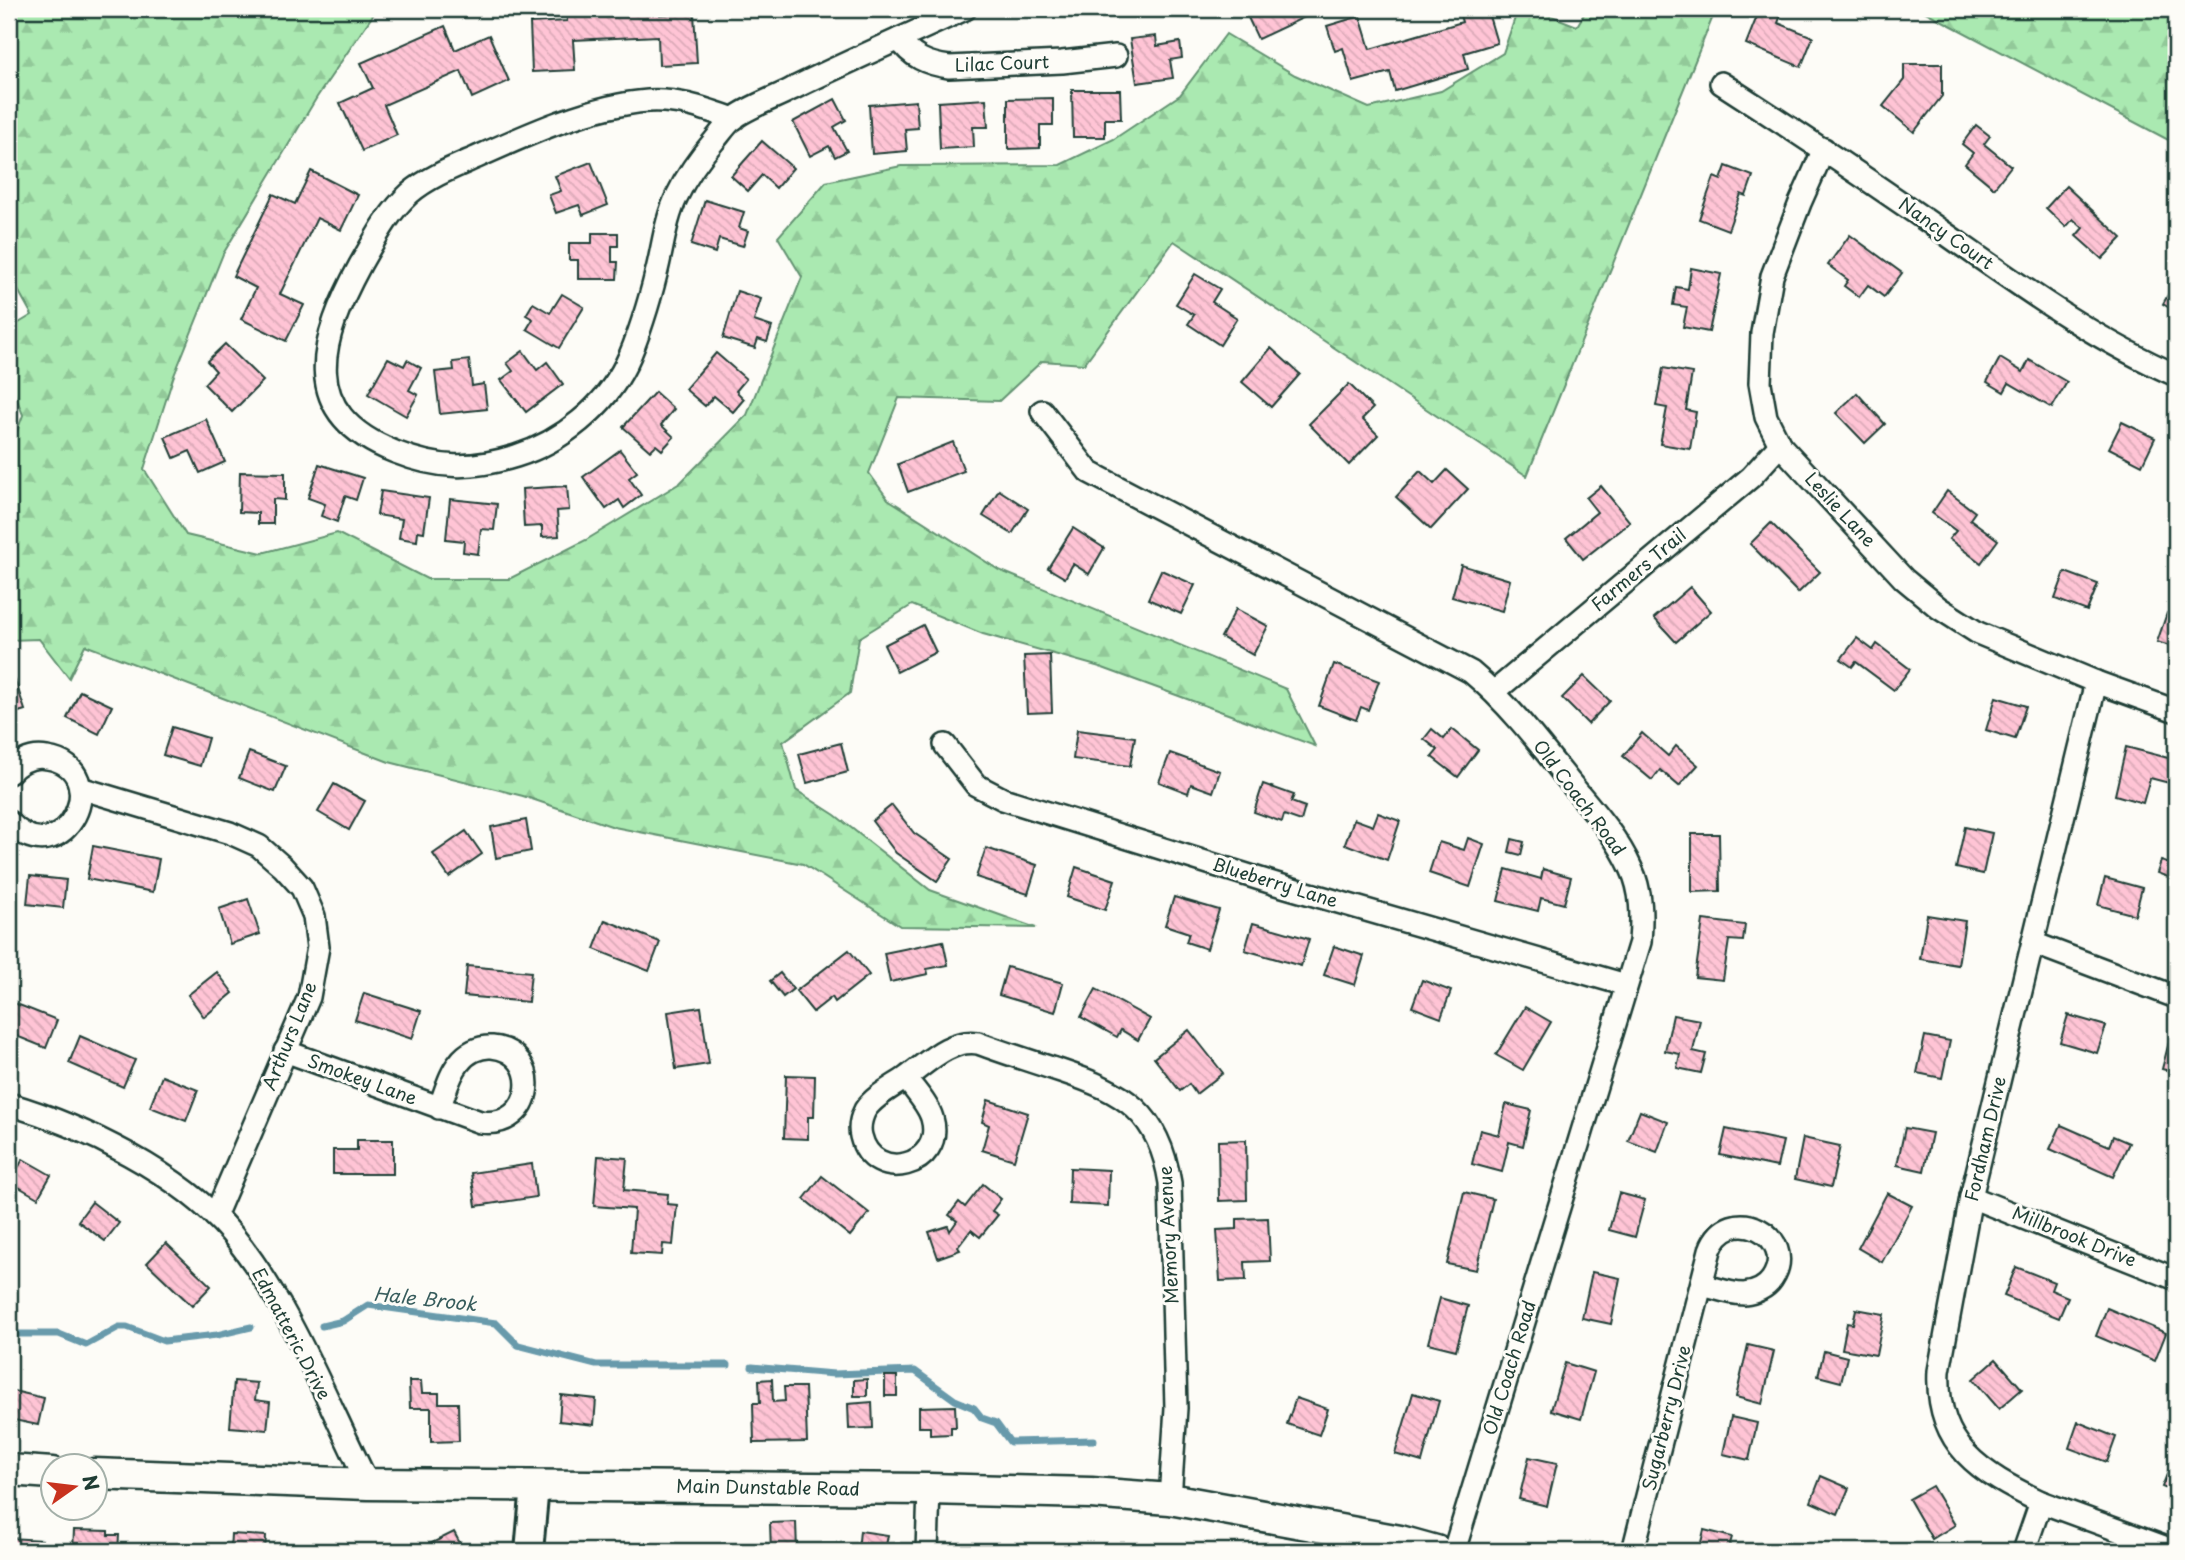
<svg xmlns="http://www.w3.org/2000/svg" width="2185" height="1560" font-family="'Playpen Sans',sans-serif">
<style>
.forest{fill:url(#forest-firs);stroke:#649372;stroke-width:2}
.lines{fill:none;stroke-linecap:round;stroke-linejoin:round}
.stream{stroke:#689aab;stroke-width:7}
.building{fill:url(#building-back-hatch);stroke:#1f3d34;stroke-width:2}
.minor-casing{stroke:#1f3d34;stroke-width:26}
.tertiary-casing{stroke:#1f3d34;stroke-width:32}
.secondary-casing{stroke:#1f3d34;stroke-width:35}
.minor{stroke:#fdfcf7;stroke-width:21}
.tertiary{stroke:#fdfcf7;stroke-width:26}
.secondary{stroke:#fdfcf7;stroke-width:30}
.labels{text-anchor:middle;stroke-width:6;stroke-linejoin:round;paint-order:stroke}
.street-label{font-size:18px;fill:#1f3d34;stroke:#fdfcf7}
.water-label{font-size:19px;font-style:italic;fill:#375c5c;stroke:#fdfcf7}
</style>
<defs>
<pattern id="forest-firs" width="22" height="20" patternUnits="userSpaceOnUse" patternTransform="scale(1.75)"><rect width="22" height="20" fill="#aae9b1"/><path d="M5 1l3.5 6h-7zM16 11l3.5 6h-7z" fill="#92c999"/></pattern>
<pattern id="building-back-hatch" width="6" height="6" patternUnits="userSpaceOnUse" patternTransform="scale(1.75)"><rect width="6" height="6" fill="#ffc4d5"/><path d="M-1 5l2 2M0 0l6 6M5-1l2 2" fill="none" stroke="#daa9b7"/></pattern>
</defs>
<rect width="100%" height="100%" fill="#fdfcf7"/>
<filter id="ink" filterUnits="userSpaceOnUse"><feTurbulence type="fractalNoise" baseFrequency=".0143" numOctaves="2"/><feDisplacementMap in="SourceGraphic" scale="14" xChannelSelector="R" yChannelSelector="G"/><feConvolveMatrix kernelMatrix="1 2 1 2 8 2 1 2 1" color-interpolation-filters="sRGB"/></filter>
<g filter="url(#ink)">
<g class="forest">
<path d="M9,9H377L317,97L223,254L173,378L144,469L186,535L262,553L337,533L427,579H509L586,540L680,483L747,415L802,277L778,237L826,182L901,166L1060,165L1114,139L1180,95L1226,34L1295,75L1369,108L1441,91L1503,53L1518,9H1534L1577,26L1587,9H1716L1527,476L1174,241L1084,364L1042,361L999,401L899,398L869,473L888,499L999,570L1286,689L1315,746L1100,667L983,634L912,605L859,638L850,693L783,742L796,790L835,815L930,890L1036,928L900,926L803,864L614,827L523,796L389,762L85,645L69,678L39,639L9,640V453L23,415L9,379V329L32,315L9,274Z"/>
<path d="M1920,9H2176V144Z"/>
</g>
<g class="lines">
<g class="stream">
<path d="M322,1326L343,1321L368,1305L496,1323L518,1345L596,1365H728"/>
<path d="M9,1332L19,1334H59L86,1345L119,1327H127L164,1341L217,1335L251,1327"/>
<path d="M752,1367L834,1374L915,1371L955,1400L974,1408L982,1418L996,1423L1010,1442L1094,1440"/>
</g>
</g>
<g class="building">
<path d="M566,9H659L660,15L694,13L697,63L659,65L658,36L573,40L575,70L532,72L530,23L567,21Z"/>
<path d="M1244,9H1307L1309,15L1258,39Z"/>
<path d="M1458,9H1489H1487L1497,43L1464,53L1468,69L1395,91L1390,72L1353,82L1343,48L1335,51L1327,26L1360,16L1370,49L1462,22Z"/>
<path d="M1760,9H1774L1782,12L1778,23L1813,37L1801,67L1746,44Z"/>
<path d="M445,26L455,50L489,35L509,81L472,98L461,71L384,105L397,135L362,151L340,103L373,88L361,63Z"/>
<path d="M1156,36L1157,46L1180,42L1182,58L1170,60L1173,78L1137,83L1130,39Z"/>
<path d="M1904,64H1942V96L1914,132L1883,106L1904,80Z"/>
<path d="M1072,90H1120L1121,119H1105V137H1073Z"/>
<path d="M1053,98V125H1040V148L1008,149V99Z"/>
<path d="M835,99L846,120L834,127L847,151L835,157L829,146L810,156L793,122Z"/>
<path d="M986,99L988,127H973L974,147L940,149L938,102Z"/>
<path d="M916,101L918,128L905,129L907,151L872,154L869,105Z"/>
<path d="M1976,125L1990,136L1984,144L2011,166L1994,188L1965,164L1973,153L1962,144Z"/>
<path d="M762,141L793,168L776,188L762,175L748,191L731,176Z"/>
<path d="M591,162L608,205L583,215L579,205L556,213L549,195L561,191L555,176Z"/>
<path d="M1726,166L1753,176L1746,196L1741,194L1728,230L1699,219L1714,177L1721,180Z"/>
<path d="M311,171L358,195L341,230L317,218L280,294L304,305L286,341L241,319L256,288L233,276L273,194L295,204Z"/>
<path d="M2066,186L2122,238L2102,259L2076,236L2083,228L2073,219L2066,227L2046,208Z"/>
<path d="M705,200L744,212L739,228L748,231L743,246L719,239L715,253L691,245Z"/>
<path d="M592,233H618V246H612V262H618L617,279H578V260H569V243H592Z"/>
<path d="M1850,235L1902,273L1884,297L1868,285L1859,297L1844,286L1848,280L1828,265Z"/>
<path d="M1691,268L1721,274L1709,332L1683,327L1687,307L1673,305L1676,287L1688,289Z"/>
<path d="M1195,274L1220,289L1212,302L1237,318L1220,345L1188,324L1194,315L1176,304Z"/>
<path d="M2176,280V312L2163,304Z"/>
<path d="M737,291L761,299L754,321L772,327L767,342L758,339L755,348L723,338Z"/>
<path d="M562,294L584,307L559,348L527,329L533,319L526,315L533,303L550,313Z"/>
<path d="M225,344L263,381L232,412L204,384L216,371L207,361Z"/>
<path d="M1271,348L1300,374L1271,407L1242,382Z"/>
<path d="M523,351L537,370L547,362L563,384L526,412L501,380L513,371L507,363Z"/>
<path d="M716,353L746,379L736,391L744,399L733,412L714,396L705,406L685,389Z"/>
<path d="M388,358L404,366L407,360L421,368L409,390L418,395L406,416L368,394Z"/>
<path d="M2000,358L2023,372L2029,360L2067,382L2052,408L2009,383L2004,392L1987,382Z"/>
<path d="M469,360L472,386L484,384L487,409L440,414L435,372L454,370L453,362Z"/>
<path d="M1663,368L1692,373L1686,410L1696,412L1690,449L1660,444L1667,408L1656,406Z"/>
<path d="M1349,384L1373,408L1362,419L1378,435L1349,465L1309,424Z"/>
<path d="M655,392L674,409L661,425L674,437L662,450L656,445L650,451L623,427Z"/>
<path d="M1857,393L1885,424L1865,443L1836,413Z"/>
<path d="M206,419L225,462L200,473L190,451L174,458L165,437Z"/>
<path d="M2122,422L2155,438L2142,465L2109,448Z"/>
<path d="M953,442L964,471L908,492L898,464Z"/>
<path d="M620,450L637,472L629,478L641,495L624,508L619,500L606,509L583,477Z"/>
<path d="M319,464L363,478L356,500L345,496L337,522L321,516L325,504L308,498Z"/>
<path d="M1447,470L1468,489L1431,529L1396,497L1420,471L1434,484Z"/>
<path d="M240,472L285,473V500L273,499V524H258V513L239,512Z"/>
<path d="M567,486L569,510L557,511L559,536L542,537V526L524,527L522,489Z"/>
<path d="M1601,486L1630,522L1583,559L1566,538L1597,512L1586,498Z"/>
<path d="M999,490L1028,509L1012,534L983,516Z"/>
<path d="M381,491L429,498L424,532L418,531L417,541L399,538L402,519L377,515Z"/>
<path d="M1947,491L1975,512L1970,519L1998,540L1981,563L1949,539L1956,531L1932,513Z"/>
<path d="M450,499L497,504L494,530L481,529L478,554L463,552L464,541L446,539Z"/>
<path d="M1771,523L1820,572L1798,593L1750,544Z"/>
<path d="M1073,528L1104,548L1089,574L1073,564L1065,578L1048,568Z"/>
<path d="M1461,565L1510,580L1502,611L1452,597Z"/>
<path d="M1161,570L1195,585L1181,614L1148,599Z"/>
<path d="M2065,572L2098,584L2087,611L2055,599Z"/>
<path d="M1690,587L1711,611L1676,642L1654,618Z"/>
<path d="M1236,609L1268,626L1253,655L1221,637Z"/>
<path d="M2167,613L2176,616V648L2157,642Z"/>
<path d="M923,625L936,652L897,672L884,645Z"/>
<path d="M1857,638L1873,650L1877,644L1910,669L1894,690L1856,662L1852,667L1841,659Z"/>
<path d="M1050,655L1052,712L1027,713L1024,656Z"/>
<path d="M1334,664L1379,681L1368,710L1361,707L1356,720L1319,706Z"/>
<path d="M1584,676L1610,701L1588,724L1562,698Z"/>
<path d="M15,680L25,710L9,715V682Z"/>
<path d="M80,691L112,706L99,734L67,718Z"/>
<path d="M1996,697L2026,706L2015,739L1986,730Z"/>
<path d="M172,727L208,738L200,766L163,755Z"/>
<path d="M1432,729L1444,739L1452,729L1478,750L1458,777L1432,757L1438,750L1424,739Z"/>
<path d="M1077,730L1135,737L1130,766L1073,759Z"/>
<path d="M1642,733L1668,756L1676,746L1698,765L1679,786L1660,770L1652,780L1623,756Z"/>
<path d="M841,743L848,772L807,783L799,754Z"/>
<path d="M2126,747L2176,760L2173,784L2150,778L2143,803L2115,795Z"/>
<path d="M249,752L286,766L275,792L239,778Z"/>
<path d="M1170,753L1220,771L1213,792L1191,784L1188,793L1159,782Z"/>
<path d="M334,784L365,801L349,830L318,812Z"/>
<path d="M1263,784L1294,795L1291,802L1305,807L1301,821L1284,815L1282,822L1254,812Z"/>
<path d="M892,805L914,833L952,859L937,881L896,853L872,821Z"/>
<path d="M1378,813L1400,821L1387,860L1345,844L1354,819L1373,826Z"/>
<path d="M526,820L531,851L496,858L491,827Z"/>
<path d="M1965,827L1992,833L1983,874L1956,868Z"/>
<path d="M466,831L482,854L449,877L433,854Z"/>
<path d="M1692,834H1719L1720,891L1692,892Z"/>
<path d="M1468,838L1484,844L1470,887L1429,873L1439,842L1464,850Z"/>
<path d="M1512,839L1524,842L1521,855L1509,852Z"/>
<path d="M93,846L159,859L153,892L87,879Z"/>
<path d="M986,848L1037,865L1028,894L976,877Z"/>
<path d="M2161,861L2176,866V880L2157,873Z"/>
<path d="M1076,867L1115,880L1105,910L1067,897Z"/>
<path d="M1506,869L1541,879L1543,869L1571,877L1564,904L1541,898L1538,911L1498,901Z"/>
<path d="M30,876L66,880L63,908L27,904Z"/>
<path d="M2105,878L2142,888L2135,915L2098,905Z"/>
<path d="M1174,897L1219,910L1207,949L1186,942L1189,933L1165,925Z"/>
<path d="M248,899L260,934L230,944L219,909Z"/>
<path d="M1927,915L1965,921L1958,965L1920,959Z"/>
<path d="M605,920L660,942L649,971L594,949Z"/>
<path d="M1703,920L1745,925L1743,941L1729,940L1723,980L1695,977Z"/>
<path d="M1253,923L1309,939L1301,966L1245,950Z"/>
<path d="M943,941L948,965L927,969L928,974L890,982L884,953Z"/>
<path d="M1334,946L1364,956L1355,985L1324,975Z"/>
<path d="M849,950L869,975L835,1002L832,997L813,1012L796,991Z"/>
<path d="M467,966L531,972L528,1002L464,996Z"/>
<path d="M1007,967L1063,983L1055,1012L999,995Z"/>
<path d="M217,972L233,993L204,1017L188,995Z"/>
<path d="M780,973L793,989L783,997L770,981Z"/>
<path d="M1422,980L1451,991L1441,1018L1412,1007Z"/>
<path d="M1096,989L1150,1019L1138,1040L1121,1030L1117,1037L1081,1017Z"/>
<path d="M364,993L421,1011L412,1039L355,1020Z"/>
<path d="M9,1001L57,1020L46,1048L9,1033Z"/>
<path d="M701,1007L709,1064L676,1069L668,1012Z"/>
<path d="M1525,1007L1551,1022L1523,1070L1496,1055Z"/>
<path d="M1673,1015L1700,1020L1693,1051L1706,1054L1701,1073L1677,1068L1680,1054L1665,1051Z"/>
<path d="M2068,1015L2106,1026L2097,1053L2060,1042Z"/>
<path d="M1189,1030L1223,1073L1196,1094L1189,1084L1180,1091L1154,1058Z"/>
<path d="M80,1036L135,1060L123,1087L69,1063Z"/>
<path d="M1925,1036L1950,1041L1942,1078L1917,1073Z"/>
<path d="M2169,1042L2176,1043V1088L2169,1086L2173,1072L2162,1069Z"/>
<path d="M786,1075L815,1076L814,1117H808V1139L784,1138Z"/>
<path d="M162,1076L198,1090L186,1121L150,1107Z"/>
<path d="M988,1100L1028,1113L1014,1160L982,1150L989,1125L982,1122Z"/>
<path d="M1506,1104L1531,1110L1523,1146L1509,1142L1502,1172L1472,1164L1480,1130L1499,1135Z"/>
<path d="M1640,1111L1668,1122L1657,1152L1628,1141Z"/>
<path d="M2061,1125L2109,1146L2113,1136L2129,1143L2113,1177L2050,1149Z"/>
<path d="M1905,1128L1932,1133L1924,1171L1897,1165Z"/>
<path d="M1726,1129L1783,1141L1777,1167L1720,1155Z"/>
<path d="M1803,1138L1840,1146L1831,1187L1795,1179Z"/>
<path d="M357,1140H393V1174H333V1150H357Z"/>
<path d="M1246,1140L1247,1200L1219,1201L1218,1141Z"/>
<path d="M598,1156L627,1158L624,1190L668,1194L667,1204L677,1205L673,1245L663,1244L662,1255L631,1253L634,1209L594,1206Z"/>
<path d="M23,1159L51,1175L38,1198L10,1182Z"/>
<path d="M532,1164L536,1197L476,1206L471,1173Z"/>
<path d="M1070,1168L1109,1170L1108,1206L1069,1204Z"/>
<path d="M822,1176L869,1213L850,1236L804,1199Z"/>
<path d="M983,1184L1001,1199L992,1211L998,1215L980,1237L971,1230L958,1247L960,1250L938,1258L929,1232L948,1226L950,1231L957,1221L949,1215L959,1202L965,1207Z"/>
<path d="M1464,1192L1493,1199L1476,1270L1447,1264Z"/>
<path d="M1619,1193L1645,1200L1635,1237L1609,1230Z"/>
<path d="M1887,1193L1912,1206L1882,1262L1858,1248Z"/>
<path d="M92,1202L119,1223L105,1241L78,1221Z"/>
<path d="M1268,1218L1270,1261L1245,1262L1246,1280L1220,1281L1217,1230L1237,1229V1219Z"/>
<path d="M166,1243L211,1286L192,1306L147,1263Z"/>
<path d="M2016,1267L2054,1282L2051,1290L2068,1297L2059,1318L2004,1296Z"/>
<path d="M1592,1272L1620,1278L1611,1324L1582,1318Z"/>
<path d="M1440,1298L1468,1306L1456,1350L1428,1343Z"/>
<path d="M2107,1308L2166,1333L2155,1361L2096,1336Z"/>
<path d="M1856,1309L1884,1314L1876,1355L1842,1349L1847,1323L1853,1324Z"/>
<path d="M1748,1345L1774,1351L1762,1404L1736,1397Z"/>
<path d="M1824,1351L1847,1357L1841,1382L1818,1376Z"/>
<path d="M1996,1359L2022,1389L1999,1409L1973,1379Z"/>
<path d="M1565,1363L1594,1372L1581,1419L1551,1410Z"/>
<rect x="885" y="1376" width="12" height="20"/>
<path d="M772,1379L773,1402L785,1401L784,1387H805L807,1442L754,1443L753,1403H760L759,1380Z"/>
<path d="M867,1379V1396H854V1380Z"/>
<path d="M234,1381L257,1383L255,1400L270,1402L267,1430L230,1427Z"/>
<path d="M409,1381H421L422,1393H439V1403H458L459,1441L431,1442V1408H410Z"/>
<path d="M9,1390L44,1398L38,1425L9,1419Z"/>
<path d="M1413,1393L1439,1401L1422,1462L1395,1454Z"/>
<path d="M561,1395L596,1399L594,1425L559,1421Z"/>
<path d="M1296,1398L1328,1409L1319,1435L1287,1424Z"/>
<path d="M872,1402L873,1428L849,1429L848,1404Z"/>
<path d="M955,1406L956,1427H951V1434L930,1435V1427H919V1407Z"/>
<path d="M1731,1417L1757,1423L1749,1460L1723,1454Z"/>
<path d="M2078,1422L2116,1437L2107,1462L2069,1448Z"/>
<path d="M1529,1457L1557,1463L1547,1506L1519,1499Z"/>
<path d="M2173,1459L2176,1460V1493L2162,1487Z"/>
<path d="M1821,1476L1849,1488L1838,1514L1811,1502Z"/>
<path d="M1932,1486L1955,1525L1932,1539L1909,1499Z"/>
<path d="M796,1522L797,1551H771L770,1523Z"/>
<path d="M74,1530L108,1531V1535H119L118,1551H73Z"/>
<path d="M1704,1530L1732,1537L1728,1551H1699Z"/>
<path d="M860,1531L888,1535L885,1551H858Z"/>
<path d="M454,1532L464,1551H429L426,1546Z"/>
<path d="M231,1534L266,1536L265,1551H230Z"/>
<path d="M9,1538L42,1540L41,1551H9Z"/>
</g>
<g class="lines">
<defs>
<g id="minor">
<path d="M899,39C911,57 927,64 949,67L1062,62L1116,56"/>
<path d="M1721,83C1797,132 1872,182 1946,234C2019,285 2093,339 2176,375"/>
<path d="M734,119C705,109 679,99 648,101C591,105 526,135 475,158C452,168 429,177 410,193C388,213 375,239 360,265C320,339 296,413 395,452C438,469 471,470 516,456C561,442 605,407 626,364C637,342 650,299 656,274C663,248 665,220 677,196C686,177 700,157 714,141C720,134 726,125 733,119C748,107 775,98 792,89C849,61 907,36 965,9"/>
<path d="M1824,149L1800,203L1772,276L1762,333L1760,383L1766,417L1780,445L1904,579L1939,608L1978,633L2096,682L2176,711"/>
<path d="M1042,411L1089,472L1471,672C1508,703 1538,742 1568,780C1591,808 1616,835 1631,868C1642,891 1642,917 1640,942L1454,1551"/>
<path d="M1494,692L1751,477L1780,445"/>
<path d="M945,745L976,785L1003,799L1276,884L1626,985"/>
<path d="M9,773C19,762 32,755 47,758C116,768 65,880 9,822"/>
<path d="M80,788L230,833L259,846L283,867L302,888L314,916L318,947L309,997L215,1216"/>
<path d="M2033,943L2176,997"/>
<path d="M285,1051L480,1122C536,1130 544,1052 492,1047C479,1046 466,1053 459,1063C449,1075 445,1094 439,1108"/>
<path d="M906,1078C914,1090 928,1104 932,1118C946,1166 873,1186 861,1136C859,1128 861,1118 865,1110C874,1096 893,1087 907,1077C928,1062 950,1039 978,1043C1005,1053 1033,1062 1061,1071C1124,1092 1159,1112 1170,1183L1176,1408L1170,1499"/>
<path d="M9,1104C83,1126 180,1173 231,1233C289,1302 327,1402 368,1484"/>
<path d="M1971,1197L2176,1279"/>
<path d="M2041,1502L2175,1551"/>
<path d="M927,1551L929,1489"/>
<path d="M1633,1551L1710,1250C1729,1198 1800,1237 1772,1279C1766,1288 1755,1293 1744,1294C1730,1294 1715,1288 1702,1285"/>
<path d="M2024,1551L2041,1502C1981,1473 1935,1446 1939,1371L1971,1197L2096,682"/>
</g>
<path id="tertiary" d="M529,1551L535,1486"/>
<g id="secondary">
<path d="M9,1470L52,1473"/>
<path d="M94,1474L368,1484L929,1489L1091,1493L1170,1499L1400,1541L1436,1551"/>
</g>
</defs>
<use href="#minor" class="minor-casing"/>
<use href="#tertiary" class="tertiary-casing"/>
<use href="#secondary" class="secondary-casing"/>
<use href="#minor" class="minor"/>
<use href="#tertiary" class="tertiary"/>
<use href="#secondary" class="secondary"/>
</g>
</g>
<g class="labels">
<g class="street-label">
<text transform="translate(1002 64) rotate(-2)" y="6">Lilac Court</text>
<text transform="translate(1946 234) rotate(35)" y="6">Nancy Court</text>
<text transform="translate(1840 510) rotate(47)" y="6">Leslie Lane</text>
<text transform="translate(1639 570) rotate(-40)" y="6">Farmers Trail</text>
<text transform="translate(1579 798) rotate(53)" y="6">Old Coach Road</text>
<text transform="translate(1275 883) rotate(17)" y="6">Blueberry Lane</text>
<text transform="translate(290 1036) rotate(-68)" y="6">Arthurs Lane</text>
<text transform="translate(362 1080) rotate(20)" y="6">Smokey Lane</text>
<text transform="translate(1986 1139) rotate(-77)" y="6">Fordham Drive</text>
<text transform="translate(1169 1235) rotate(-93)" y="6">Memory Avenue</text>
<text transform="translate(2074 1237) rotate(22)" y="6">Millbrook Drive</text>
<text transform="translate(291 1334) rotate(62)" y="6">Edmatteric Drive</text>
<text transform="translate(1510 1368) rotate(-73)" y="6">Old Coach Road</text>
<text transform="translate(1667 1418) rotate(-76)" y="6">Sugarberry Drive</text>
<text transform="translate(768 1488) rotate(1)" y="6">Main Dunstable Road</text>
</g>
<g class="water-label">
<text transform="translate(425 1299) rotate(6)" y="7">Hale Brook</text>
</g>
</g>
<rect width="2185" height="1560" fill="none" stroke="#fdfcf7" stroke-width="35"/>
<rect x="18" y="18" width="2150" height="1525" fill="none" stroke="#1f3d34" stroke-width="2.5" filter="url(#ink)"/>
<g transform="translate(74 1487) rotate(76)"><circle r="33" fill="#fdfcf7" stroke="#a4b0a9" stroke-width="2"/>
<path d="M0-5L12 26L0 18L-12 26Z" fill="#c8321e"/>
<text y="-10" font-size="19" font-weight="bold" text-anchor="middle" fill="#1f3d34">N</text>
</g>
</svg>
